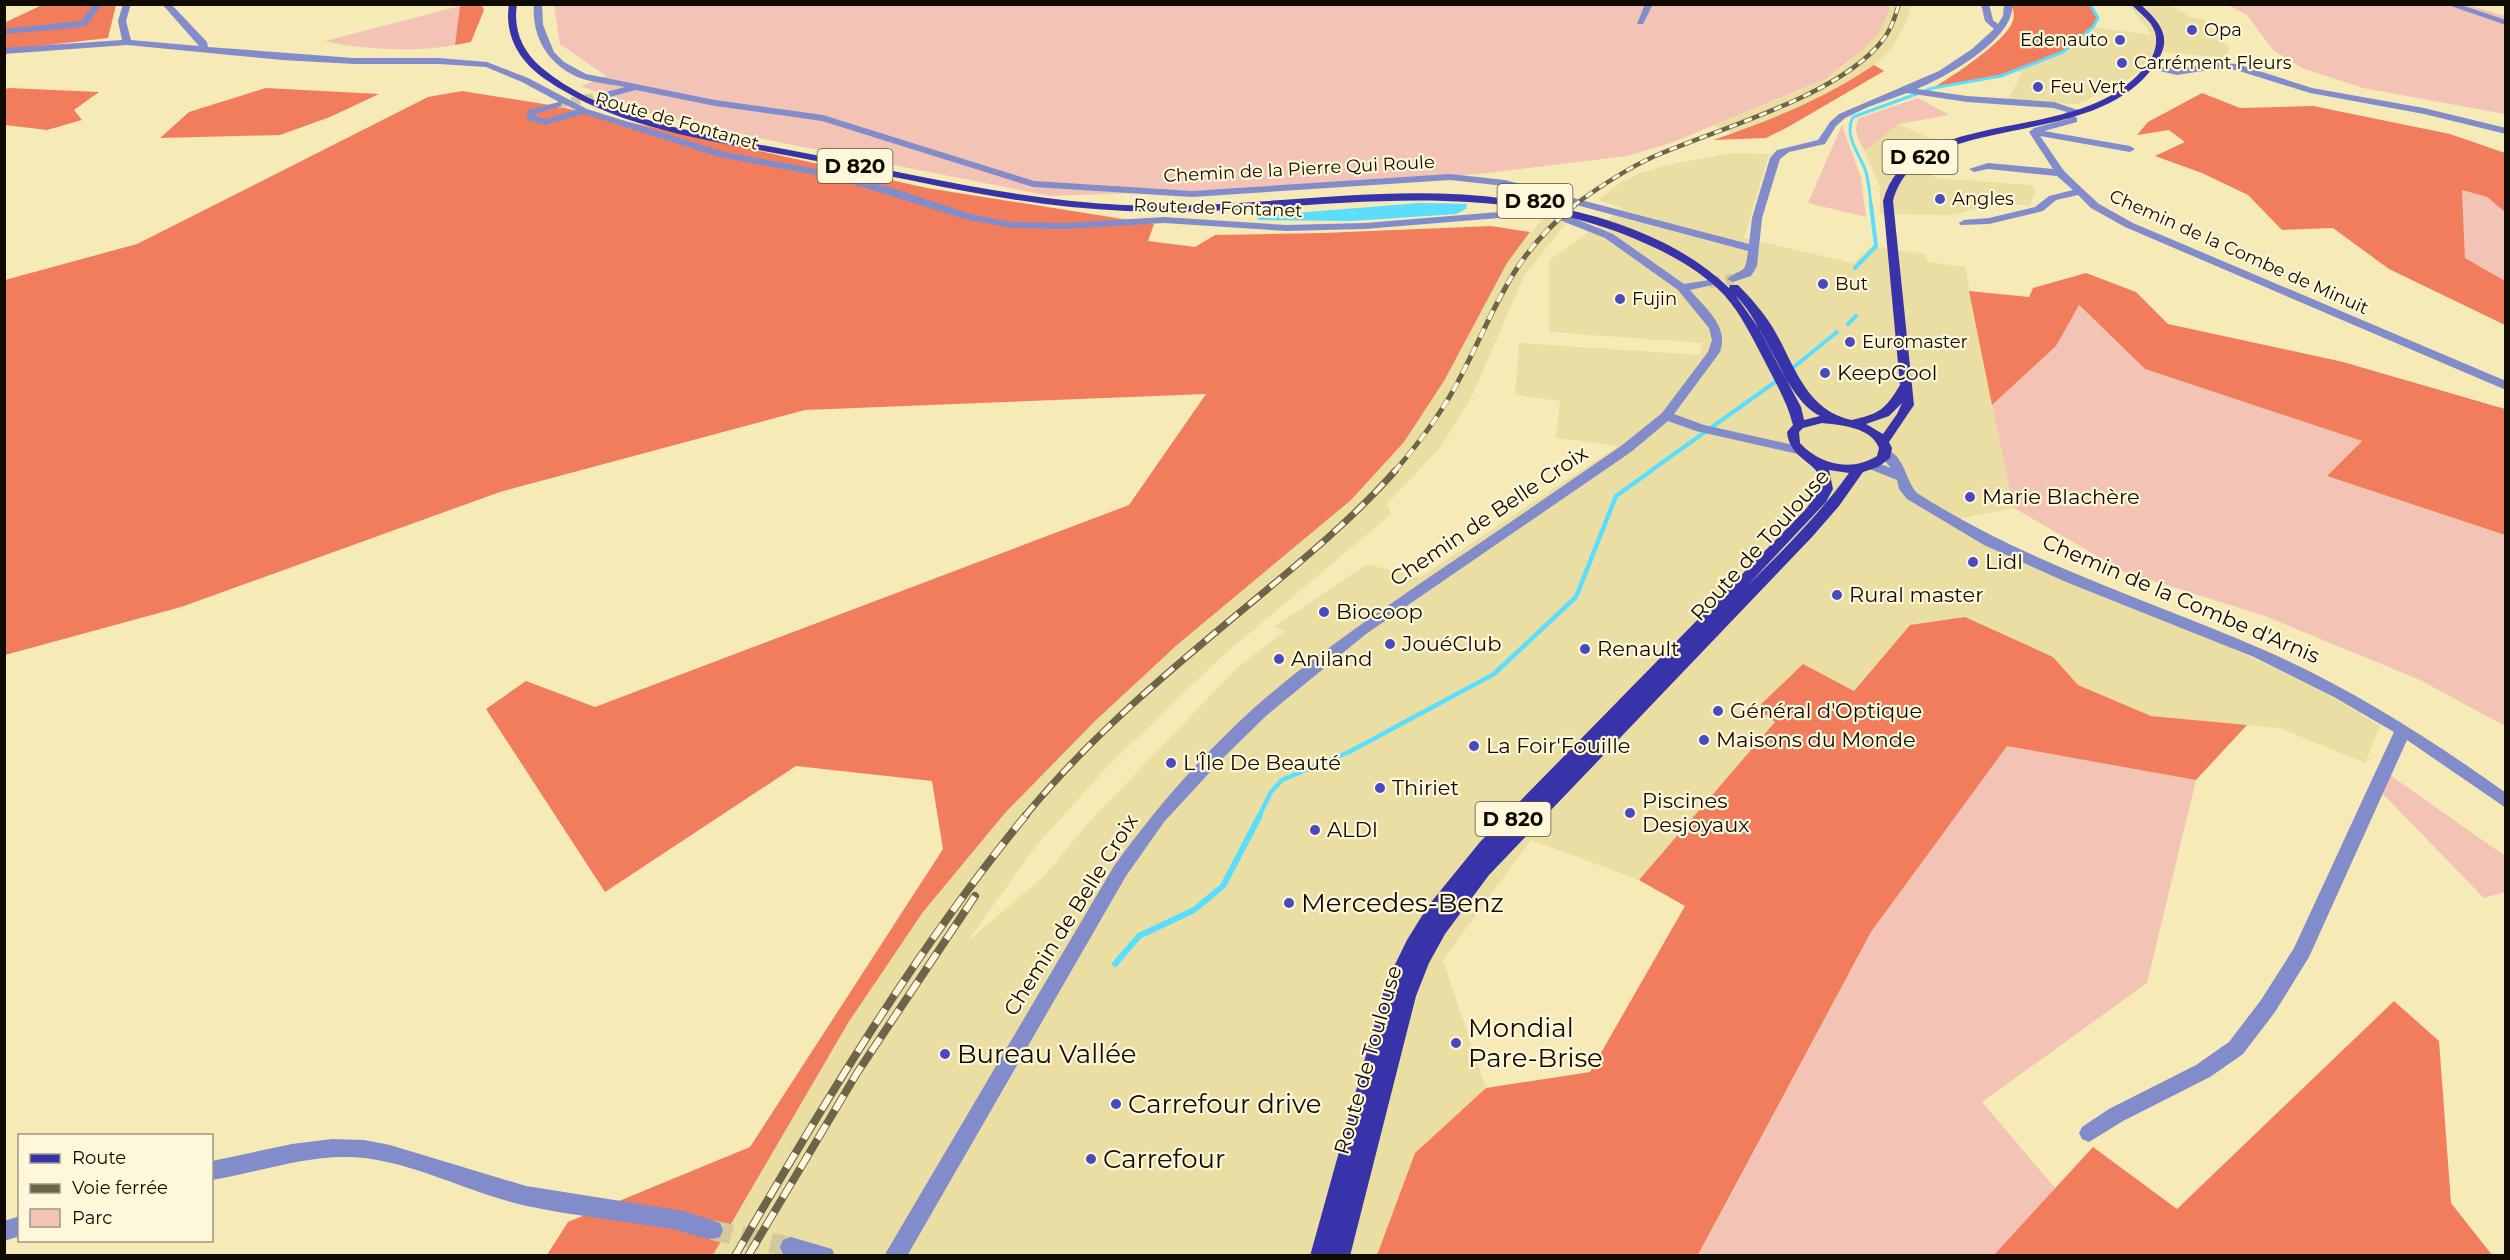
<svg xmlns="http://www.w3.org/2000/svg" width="2510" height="1260" font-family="Montserrat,sans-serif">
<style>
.built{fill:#ebdea3}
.green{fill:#f3c3b6}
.forest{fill:#f27d5c}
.water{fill:#5bdefd}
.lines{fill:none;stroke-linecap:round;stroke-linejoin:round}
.stream-far3{stroke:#5bdefd;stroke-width:3}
.stream-far2{stroke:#5bdefd;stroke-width:4}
.stream-far1{stroke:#5bdefd;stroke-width:4.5}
.stream{stroke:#5bdefd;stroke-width:6}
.minor-tunnel-far2{stroke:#d4c99c;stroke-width:9;stroke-dasharray:9 4.5;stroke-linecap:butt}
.minor-tunnel-far1{stroke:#d4c99c;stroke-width:11;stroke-dasharray:11 6;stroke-linecap:butt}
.minor-tunnel{stroke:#d4c99c;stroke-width:20;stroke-dasharray:20 10;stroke-linecap:butt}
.minor{fill:#828ccb;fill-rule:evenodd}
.major{fill:#3833a8;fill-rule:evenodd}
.rail-far3-casing{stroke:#6d654a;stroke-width:4.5}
.rail-far2-casing{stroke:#6d654a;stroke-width:5}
.rail-far1-casing{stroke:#6d654a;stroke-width:7}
.rail-casing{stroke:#6d654a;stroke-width:8}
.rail-far3{stroke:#fef7d9;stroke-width:3;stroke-dasharray:8;stroke-linecap:butt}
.rail-far2{stroke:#fef7d9;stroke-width:4;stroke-dasharray:10;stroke-linecap:butt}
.rail-far1{stroke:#fef7d9;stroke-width:4.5;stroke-dasharray:14;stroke-linecap:butt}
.rail{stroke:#fef7d9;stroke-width:6;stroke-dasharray:17;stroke-linecap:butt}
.poi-dot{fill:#494ac0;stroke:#fef7d9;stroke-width:2}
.labels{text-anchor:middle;stroke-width:4.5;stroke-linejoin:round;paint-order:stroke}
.far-poi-label{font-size:18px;fill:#100b00;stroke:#fef7d9;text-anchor:start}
.far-street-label{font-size:18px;fill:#100b00;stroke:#fef7d9}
.shield{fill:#fef7d9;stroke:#575241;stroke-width:1.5}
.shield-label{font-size:20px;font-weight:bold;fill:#100b00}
.poi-label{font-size:21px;fill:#100b00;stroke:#fef7d9;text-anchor:start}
.street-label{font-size:21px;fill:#100b00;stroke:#fef7d9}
.near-poi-label{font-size:26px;fill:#100b00;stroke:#fef7d9;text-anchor:start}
</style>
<rect width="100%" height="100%" fill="#f6eab7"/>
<g class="built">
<path d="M1889,5H1911L1906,22L1892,48L1876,64L1850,82L1806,105L1733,134L1713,126L1799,91L1826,79L1846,65L1880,31L1889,11Z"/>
<path d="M2128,5H2171L2188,16L2204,20L2229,48L2227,58L2154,51L2146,66L2126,81L2078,104L2007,101L2022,73L2014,71L2063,52L2092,27L2151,35L2146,26Z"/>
<path d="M1899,124L1949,147L1934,154L1920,166L1936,178L2032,185L2035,191L2030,206L1997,203L1952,215L1880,214V188L1865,151Z"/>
<path d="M1732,153L1769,154L1744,238L1853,263L1872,246L1925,254L1928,262L1965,267L2014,508L1957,519L2075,578L2313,685L2380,726L2365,763L2280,728L2151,716L2078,685L2053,657L1910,625L1854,691L1803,665L1757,708L1775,722L1639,880L1531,840L1443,960L1486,1088L1415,1153L1377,1255L713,1256L848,1023L923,912L1005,813L1094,722L1177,645L1351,500L1404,442L1444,381L1507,263L1543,218L1566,223L1524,276L1471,398L1440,448L1387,504L1391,514L1220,658L1107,767L1036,846L967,942L1045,875L1089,822L1237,668L1285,631L1274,627L1367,564L1419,578L1618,446L1556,438L1560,401L1515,395L1519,343L1700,355L1702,343L1549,332V260L1623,208L1598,200L1620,183L1640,173L1672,164Z"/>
</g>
<g class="green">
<path d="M1889,4V11L1880,31L1864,49L1826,79L1671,143L1627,156L1479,174L1253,189L1050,196L768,140L649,113L581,86L606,76L560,44L554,5Z"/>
<path d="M2465,4L2505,16V114L2363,88L2302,68L2273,50L2247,15L2228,5Z"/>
<path d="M460,6L455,45C420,52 360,50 325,41Z"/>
<path d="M1918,98L1949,115L1899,124L1865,151C1859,140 1852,130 1859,118Z"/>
<path d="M1842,125L1861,178L1866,217L1808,203Z"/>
<path d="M2462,190L2487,197L2505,212V281L2465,258Z"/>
<path d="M2078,305L2145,369L2362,441L2327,476L2505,535V726L2420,680L2265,616L2125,572L2014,508L1992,405L2056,346Z"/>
<path d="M2007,745L2196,780L2147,983L1982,1102L2056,1189L1994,1255L1698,1256L1871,932Z"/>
<path d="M2390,775L2505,856V892L2484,898L2381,792Z"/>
</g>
<g class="forest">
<path d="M42,5H116L108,38L5,50L4,23Z"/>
<path d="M446,5H482L484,10L471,42L455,45L460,6Z"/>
<path d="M2011,5H2090L2098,18C2066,69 1987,78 1933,88C1953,76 2003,43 2012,23C2015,16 2014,11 2011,5Z"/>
<path d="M1874,65L1884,71L1788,127L1766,138L1713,140C1769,121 1824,99 1874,65Z"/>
<path d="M9,88L99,92L74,110L82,120L47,130L5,125V89Z"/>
<path d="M266,88L379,94L330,117L280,135L160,138L189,112Z"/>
<path d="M462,91L556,106L927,188L1154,224L1148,241L1195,247L1215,235L1323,233L1491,226L1530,232L1507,263L1444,381L1404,442L1351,500L1177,645L1094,722L1005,813L923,912L848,1023L713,1255H547L568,1222L750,1147L943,849L932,781L796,766L605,892L486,709L526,681L595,707L1129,505L1206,394L805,410L500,492L181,607L5,655V280L137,244L428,97Z"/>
<path d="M2202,93L2240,108L2313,106L2450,134L2505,153V212L2487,197L2462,190L2465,258L2505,281V325L2389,269L2333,228L2282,230L2248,195L2202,173L2155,156L2185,142L2169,130L2137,135L2148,122Z"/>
<path d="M2086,273L2136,292L2168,324L2343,362L2505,409V535L2327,476L2362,441L2145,369L2079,305L2056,346L1992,405L1969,291L2029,297L2033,288Z"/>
<path d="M1965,617L2053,657L2078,685L2151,716L2247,725L2196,780L2007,746L1871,932L1698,1255H1377L1415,1153L1486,1088L1590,1072L1685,906L1639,880L1775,722L1757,708L1803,664L1854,691L1910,625Z"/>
<path d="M2394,1001L2439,1041L2451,1203L2492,1255H1994L2093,1147L2177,1209Z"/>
</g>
<path class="water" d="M1419,203L1467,204L1466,209L1456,214L1352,221L1258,220L1257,216Z"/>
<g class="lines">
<path class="stream-far3" d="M1871,206C1870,195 1869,183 1866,172C1860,154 1843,136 1853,117L1933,88L2001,76L2063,52L2093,27L2098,18L2090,4"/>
<g class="stream-far2">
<path d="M1855,268L1876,246L1871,205"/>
<path d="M1848,324L1856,316"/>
<path d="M1789,371L1837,332"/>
<path d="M1649,472L1778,380"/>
</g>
<path class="stream-far1" d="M1259,816L1271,792L1282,780L1349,752L1494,674L1576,597L1616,496L1651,471"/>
<path class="stream" d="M1115,964L1139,936L1194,910L1223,886L1260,815"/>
<path class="minor-tunnel-far2" d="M558,104L602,96"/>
<path class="minor-tunnel-far1" d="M1709,283L1733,279"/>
<path class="minor-tunnel" d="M712,1230L791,1247"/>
<g class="minor">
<path d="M94,4H102L87,25L74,28L4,34V29L81,21Z"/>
<path d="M123,4H131L126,21L131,40L199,46L162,4H171L207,42L208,47L354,58H439L487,62L528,78L587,109L724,152L834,172L889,187L974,215L1012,222L1065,223L1164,217L1286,225L1365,223L1511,211H1544L1569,216L1613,234L1684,284L1709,280L1715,283L1713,285L1690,290C1706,309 1729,326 1720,352L1674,414L1704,425L1798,446L1804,450L1798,454L1696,431L1668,421L1631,452L1366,634L1267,715L1224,757L1164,822L1126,876L907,1256H884L1114,866C1155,809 1202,755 1255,707C1311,658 1373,616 1434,574C1496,532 1559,489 1621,446L1662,413L1708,352L1712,340L1709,328L1678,290L1605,238L1562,221L1544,217H1511L1365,229L1286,231L1164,223L1065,229L1012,228L968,220L833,178L719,157L584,114L546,125L527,120L528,110L559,102L522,82L486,67L439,64H354L282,60L127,45L4,54V48L122,40L118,21ZM562,103L576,110L546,119L535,116V114L561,106Z"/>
<path d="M534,4H542L543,25L554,52L564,62L586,74L715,100L823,115L1034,181L1192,191L1450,174L1505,180L1749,244L1752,218L1770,158L1777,150L1818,140L1830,122L1839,114L1939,71L1972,49L1994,29L1985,21L1981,4H1989L1993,20L1998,24L2003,16L2004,4H2012C2016,39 1944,78 1917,89L1967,96L2054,102L2078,110V114H2071L2077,118V122L2044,131L2130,146L2135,149L2130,152L2040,136L2064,171L2086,192L2099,204L2133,223L2506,381V390L2125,227L2091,208L2078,195L2056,200L2043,211L1989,224L1960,225L1959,223L1964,220L1989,218L2035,207L2049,196L2073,190L2057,176L1988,169L1974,172L1969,169L1988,163L2053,169L2029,132L2034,128L2067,119L2062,115L2067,112L2053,108L1967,102L1907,93L1868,107L1845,118L1836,126L1825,144L1789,152L1780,159L1762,218L1757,266L1751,276L1733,282L1727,279C1744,266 1745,276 1748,251L1505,186L1450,180L1192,197L1033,187L822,121L715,106L636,90L602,99L598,96L599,94L625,87C611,84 594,83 580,78C549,66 531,37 534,4Z"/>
<path d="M1645,4H1653L1643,24H1637Z"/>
<path d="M2445,4H2458L2506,20V25Z"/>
<path d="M2215,63L2237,64L2312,88L2424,108L2506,128V134L2424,114L2310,93L2236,70L2215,69L2177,75L2147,68L2151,65L2177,69Z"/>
<path d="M1885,449C1905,455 1905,480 1917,493C2028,564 2145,598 2264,650C2351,688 2429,738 2506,793V808L2407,740L2309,957L2275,1012L2243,1054L2210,1077L2123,1121L2089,1142L2082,1139L2079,1133L2082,1127L2109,1109L2196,1065L2229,1042L2261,1000L2294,948L2394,732L2334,697L2254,657L2066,582L1984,545L1907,499L1899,489L1897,480L1867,468L1865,465L1872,461L1891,468L1878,453Z"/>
<path d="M332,1139L364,1140L390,1145L526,1186L684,1211L720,1223L723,1230L720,1237C706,1243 687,1231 672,1229C624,1221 574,1216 527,1206C472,1194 420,1165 365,1158C312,1152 262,1172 212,1180V1161L292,1144Z"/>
<path d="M20,1216V1236L4,1241V1221Z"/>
<path d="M791,1237L832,1249L835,1256L783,1254L780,1247L783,1240Z"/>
</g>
<path class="major" d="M509,4H517C513,30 522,51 542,68C610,126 734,138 820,156C920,176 1020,200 1123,205C1251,211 1380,181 1508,199C1585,209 1672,233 1729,288L1730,285H1738C1751,298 1763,312 1773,328C1794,363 1805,410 1851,420C1879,414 1885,410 1900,385L1883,201C1889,179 1902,163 1922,152C1991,115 2098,131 2148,63C2155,54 2158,43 2155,32C2151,20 2139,13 2131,4H2140C2162,24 2174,39 2154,66C2108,131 2005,122 1937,152C1915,162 1899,177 1893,201L1914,405L1889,442L1892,448L1890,458L1878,467L1863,472L1839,506L1812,537L1489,875L1445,934L1429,963L1416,996L1350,1256H1310L1386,983L1407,940L1428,906L1480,842L1805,510C1846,461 1790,470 1787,432L1793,425C1787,401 1774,380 1763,358C1752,337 1741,314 1725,296C1700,269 1666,252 1633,238C1464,169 1300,218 1126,211C1021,207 918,181 816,161C725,142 623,133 545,79C519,61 504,35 509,4ZM1736,296C1767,327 1784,398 1820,416L1804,420L1801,407L1760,330ZM1902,403L1897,414L1883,434L1866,424L1889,416ZM1822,423C1841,425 1871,427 1879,448L1877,456C1852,472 1820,465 1800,443L1799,432L1803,428ZM1829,470L1849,473C1819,515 1783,550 1747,586L1826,502L1833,489Z"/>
<defs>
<path id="rail-far3" d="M1573,206C1599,187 1626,169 1655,156C1719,128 1839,96 1882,41C1891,30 1895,17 1899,4"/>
<path id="rail-far2" d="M1394,472C1420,442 1444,410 1462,374C1498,304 1511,257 1575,205"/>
<path id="rail-far1" d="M1025,816C1088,739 1164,675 1240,612C1294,567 1349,523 1395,471"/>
<g id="rail">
<path d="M735,1256C823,1104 915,951 1026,815"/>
<path d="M748,1256L857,1073L975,896"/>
</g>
</defs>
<use href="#rail-far3" class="rail-far3-casing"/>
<use href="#rail-far2" class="rail-far2-casing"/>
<use href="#rail-far1" class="rail-far1-casing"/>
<use href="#rail" class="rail-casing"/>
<use href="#rail-far3" class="rail-far3"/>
<use href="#rail-far2" class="rail-far2"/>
<use href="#rail-far1" class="rail-far1"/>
<use href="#rail" class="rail"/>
</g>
<g class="poi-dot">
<circle cx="2192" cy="30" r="6"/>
<circle cx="2120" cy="40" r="6"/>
<circle cx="2122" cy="63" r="6"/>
<circle cx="2038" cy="87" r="6"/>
<circle cx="1940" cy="199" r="6"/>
<circle cx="1823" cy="284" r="6"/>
<circle cx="1620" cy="299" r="6"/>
<circle cx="1850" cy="342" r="6"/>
<circle cx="1825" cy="373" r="6"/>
<circle cx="1970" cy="497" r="6"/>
<circle cx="1973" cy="562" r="6"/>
<circle cx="1837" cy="595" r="6"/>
<circle cx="1324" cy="612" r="6"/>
<circle cx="1390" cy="644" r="6"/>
<circle cx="1585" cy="649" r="6"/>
<circle cx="1279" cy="659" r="6"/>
<circle cx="1718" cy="711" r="6"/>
<circle cx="1704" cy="740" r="6"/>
<circle cx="1474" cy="746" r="6"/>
<circle cx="1171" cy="763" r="6"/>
<circle cx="1380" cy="788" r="6"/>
<circle cx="1630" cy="813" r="6"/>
<circle cx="1315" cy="830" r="6"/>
<circle cx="1289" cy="903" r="6"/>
<circle cx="1456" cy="1043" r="6"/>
<circle cx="945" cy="1054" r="6"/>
<circle cx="1116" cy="1104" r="6"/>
<circle cx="1091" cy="1159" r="6"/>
</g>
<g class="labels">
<g class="far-poi-label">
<text x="2204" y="36">Opa</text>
<text x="2108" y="46" text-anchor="end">Edenauto</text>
<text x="2134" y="69">Carrément Fleurs</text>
<text x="2050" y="93">Feu Vert</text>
<text x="1952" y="205">Angles</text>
<text x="1835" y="290">But</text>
<text x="1632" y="305">Fujin</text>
<text x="1862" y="348">Euromaster</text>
</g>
<g class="far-street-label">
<text transform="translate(677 121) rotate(16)" y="6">Route de Fontanet</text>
<text transform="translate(1299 169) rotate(-3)" y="6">Chemin de la Pierre Qui Roule</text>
<text transform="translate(1218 208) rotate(2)" y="6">Route de Fontanet</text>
<text transform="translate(2239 252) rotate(24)" y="6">Chemin de la Combe de Minuit</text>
</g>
<g class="shield">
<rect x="1882.5" y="140" width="75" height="34" rx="4.5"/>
<rect x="817.5" y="149" width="75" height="34" rx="4.5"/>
<rect x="1497.5" y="184" width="75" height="34" rx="4.5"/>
<rect x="1475.5" y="802" width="75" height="34" rx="4.5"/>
</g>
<g class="shield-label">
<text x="1920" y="164">D 620</text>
<text x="855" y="173">D 820</text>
<text x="1535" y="208">D 820</text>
<text x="1513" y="826">D 820</text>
</g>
<g class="poi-label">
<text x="1837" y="380">KeepCool</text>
<text x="1982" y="504">Marie Blachère</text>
<text x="1985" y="569">Lidl</text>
<text x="1849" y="602">Rural master</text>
<text x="1336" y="619">Biocoop</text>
<text x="1402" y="651">JouéClub</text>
<text x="1597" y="656">Renault</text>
<text x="1291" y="666">Aniland</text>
<text x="1730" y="718">Général d'Optique</text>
<text x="1716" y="747">Maisons du Monde</text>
<text x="1486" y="753">La Foir'Fouille</text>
<text x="1183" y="770">L'Île De Beauté</text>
<text x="1392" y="795">Thiriet</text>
<text x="1642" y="808">Piscines<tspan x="1642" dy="24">Desjoyaux</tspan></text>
<text x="1327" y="837">ALDI</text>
</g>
<g class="street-label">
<text transform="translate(1489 516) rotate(-34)" y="7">Chemin de Belle Croix</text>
<text transform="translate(1760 545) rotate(-48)" y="7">Route de Toulouse</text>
<text transform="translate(2181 599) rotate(23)" y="7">Chemin de la Combe d'Arnis</text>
<text transform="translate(1071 915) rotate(-58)" y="7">Chemin de Belle Croix</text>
<text transform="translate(1368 1060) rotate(-74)" y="7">Route de Toulouse</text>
</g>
<g class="near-poi-label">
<text x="1301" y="912">Mercedes-Benz</text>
<text x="1468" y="1037">Mondial<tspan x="1468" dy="30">Pare-Brise</tspan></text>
<text x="957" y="1063">Bureau Vallée</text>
<text x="1128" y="1113">Carrefour drive</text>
<text x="1103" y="1168">Carrefour</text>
</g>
</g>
<rect width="2510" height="1260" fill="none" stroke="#100b00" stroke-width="12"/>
<rect x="18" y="1134" width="195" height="108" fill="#fef7d9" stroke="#9f9982" stroke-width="1.5"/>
<rect x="30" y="1154" width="30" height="9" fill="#3833a8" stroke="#9f9982" stroke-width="1.5"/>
<text x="72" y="1164" font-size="18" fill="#100b00">Route</text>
<rect x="30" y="1184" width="30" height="9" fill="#6d654a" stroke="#9f9982" stroke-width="1.5"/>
<text x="72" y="1194" font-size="18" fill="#100b00">Voie ferrée</text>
<rect x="30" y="1209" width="30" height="18" fill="#f3c3b6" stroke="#9f9982" stroke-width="1.5"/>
<text x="72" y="1224" font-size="18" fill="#100b00">Parc</text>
</svg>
